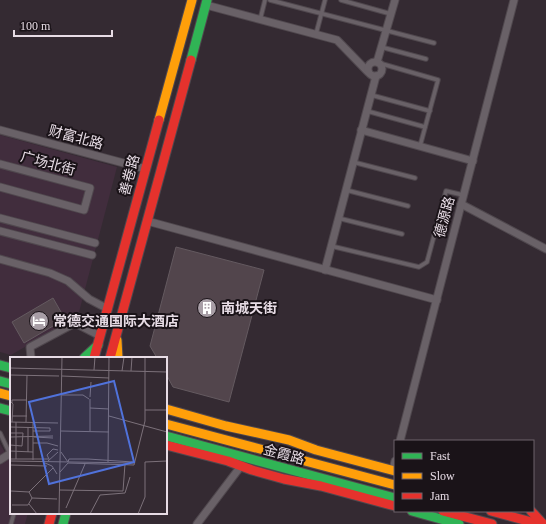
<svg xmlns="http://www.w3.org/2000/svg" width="546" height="524" font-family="'Times New Roman','Noto Sans SC',serif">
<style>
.built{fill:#412d3d}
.building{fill:#52454c;stroke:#645a60}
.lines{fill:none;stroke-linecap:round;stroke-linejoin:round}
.lane-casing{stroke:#50484e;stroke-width:5.5}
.street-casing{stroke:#50484e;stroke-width:9}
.fast-casing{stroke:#50484e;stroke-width:11}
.slow-casing{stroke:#50484e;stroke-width:11}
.jam-casing{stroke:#50484e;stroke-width:11}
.lane{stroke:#696167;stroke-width:3.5}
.street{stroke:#696167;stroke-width:7}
.fast{stroke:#30b455;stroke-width:9}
.slow{stroke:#ff9f0a;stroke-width:9}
.jam{stroke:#e5322d;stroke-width:9}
.labels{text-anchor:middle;stroke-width:4;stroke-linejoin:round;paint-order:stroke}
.street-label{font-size:14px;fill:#e7dce5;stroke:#1a1318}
.poi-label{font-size:14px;font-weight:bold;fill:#e7dce5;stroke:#1a1318;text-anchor:start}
.inset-road{fill:none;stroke:#7c717a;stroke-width:1}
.view{fill:#5072db;fill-opacity:0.15;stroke:#5072db;stroke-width:2}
.inset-edge{fill:none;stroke:#e7dce5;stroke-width:2}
</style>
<rect width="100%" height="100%" fill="#342a32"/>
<g class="built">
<path d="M0,135L117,167L78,316L11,355L0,352Z"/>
<path d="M0,444L11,462V513H28L25,524H0Z"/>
</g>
<g class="building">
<path d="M176,247L264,270L229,402L173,387L166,374V358H157L150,346Z"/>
<path d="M53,298L65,319L24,343L12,322Z"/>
</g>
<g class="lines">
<defs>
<g id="lane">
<path d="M270,0L434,43"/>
<path d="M341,0L391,14"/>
<path d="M260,20L265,0"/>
<path d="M316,34L325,0"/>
<path d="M381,47L426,59"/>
<path d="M379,63L438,80L420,146"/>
<path d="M371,95L430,111"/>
<path d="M367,111L425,127"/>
<path d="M353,162L415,178"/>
<path d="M346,190L408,206"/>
<path d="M338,218L402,234"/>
<path d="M331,246L419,267L427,262L446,191L463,195"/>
<path d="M0,433L10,454"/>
<path d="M11,524L14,513"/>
</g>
<g id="street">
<path d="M206,5L337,40L368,72"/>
<path d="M377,62L395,0"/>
<circle cx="375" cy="69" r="7"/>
<path d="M0,130L146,169"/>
<path d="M361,130L473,161"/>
<path d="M0,164L90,188L84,210L0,187"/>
<path d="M461,204L546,249"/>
<path d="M0,218L95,243"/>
<path d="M147,221L437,300"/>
<path d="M0,231L92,255"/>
<path d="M0,259L50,273L68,281L89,299L108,309"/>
<path d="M325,270L376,76"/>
<path d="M31,358L30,347L75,323L100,336"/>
<path d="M400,441L514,0"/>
<path d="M0,460L11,453"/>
<path d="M393,470L395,461"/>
<path d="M197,524L241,466"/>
</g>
<g id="fast">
<path d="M191,60L207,0"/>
<path d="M84,358L98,345"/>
<path d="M0,365L11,368"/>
<path d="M0,381L11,384"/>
<path d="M0,408L11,411"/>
<path d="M166,436L395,498"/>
<path d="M412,511L459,524"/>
<path d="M63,524L66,513"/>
</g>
<g id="slow">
<path d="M159,120L192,0"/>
<path d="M117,340L118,358"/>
<path d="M0,393L11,396"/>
<path d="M166,409L226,426L289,440L316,450L395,471"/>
<path d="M166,424L395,485"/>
</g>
<g id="jam">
<path d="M94,358L159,120"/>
<path d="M110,358L191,60"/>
<path d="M166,445L228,461L252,470L284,479L321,486L395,506"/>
<path d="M443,511L492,524"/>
<path d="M491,511L539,524"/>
<path d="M531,511L543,524"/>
<path d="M49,524L52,513"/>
</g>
</defs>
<use href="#lane" class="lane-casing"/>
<use href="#street" class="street-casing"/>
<use href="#fast" class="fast-casing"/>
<use href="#slow" class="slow-casing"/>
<use href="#jam" class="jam-casing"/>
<use href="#lane" class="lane"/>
<use href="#street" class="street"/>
<use href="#fast" class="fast"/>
<use href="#slow" class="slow"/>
<use href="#jam" class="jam"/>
</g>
<defs>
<symbol id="building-disc" viewBox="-11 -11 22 22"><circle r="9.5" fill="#a89ea6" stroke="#1a1318"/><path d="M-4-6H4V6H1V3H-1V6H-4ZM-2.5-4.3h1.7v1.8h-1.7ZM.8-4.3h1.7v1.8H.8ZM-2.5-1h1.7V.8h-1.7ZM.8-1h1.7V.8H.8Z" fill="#fff"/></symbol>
<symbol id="hotel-disc" viewBox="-11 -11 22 22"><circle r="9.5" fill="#a89ea6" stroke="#1a1318"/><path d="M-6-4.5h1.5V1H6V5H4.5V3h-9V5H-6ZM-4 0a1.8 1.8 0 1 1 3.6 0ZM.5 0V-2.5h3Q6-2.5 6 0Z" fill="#fff"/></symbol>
</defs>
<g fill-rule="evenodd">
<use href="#building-disc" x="196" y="297" width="22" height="22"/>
<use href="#hotel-disc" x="28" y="310" width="22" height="22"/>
</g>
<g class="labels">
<g class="street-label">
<text transform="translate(76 137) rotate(15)" y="5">财富北路</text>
<text transform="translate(48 163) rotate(15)" y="5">广场北街</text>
<text transform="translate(129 175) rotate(-75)" y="5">善卷路</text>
<text transform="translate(444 217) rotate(-75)" y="5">德源路</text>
<text transform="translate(284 454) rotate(15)" y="5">金霞路</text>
</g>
<g class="poi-label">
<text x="221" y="313">南城天街</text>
<text x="53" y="326">常德交通国际大酒店</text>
</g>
</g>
<g transform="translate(10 357)">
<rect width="157" height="157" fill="#342a32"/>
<path class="inset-road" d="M0,11L157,15M84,13L85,0M112,14L114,0M121,14L122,0M0,18L49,19M52,19L99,21M52,38H73L79,42M80,40L81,25M0,44L3,47L2,65M2,46V43H17M80,51L99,52M135,53H157M2,59H17M99,59L157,75M0,65L48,66M16,65L17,18M0,70L40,71M23,74H40V71M51,74L99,75M80,74V42M0,76H13L12,89L0,88M0,80L43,79M24,80L43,81M23,86H37L48,89M0,94L23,95M18,95V70M51,95L58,105L59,102H78L123,105M0,102H39M6,102V65M39,102L37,98L43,92L48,93M23,103V65M0,104L124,106M38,104L48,95M98,105L99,0M35,106L42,109L47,117M0,108L37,109M50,115L58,106L124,108L135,64V0M0,130V152M49,133L113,134L115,107M1,134L19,135L22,141L18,148H2M19,135L43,111M22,141L47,142M19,147L27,157M56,151L75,107M49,157L52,0M80,157L90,138L115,136L120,120M128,157L135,140V105L157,104"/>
<path class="view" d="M104,24L124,105L39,127L19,45Z"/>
<rect width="157" height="157" class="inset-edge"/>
</g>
<rect x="394" y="440" width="140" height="72" fill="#1a1318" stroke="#6c636a"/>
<rect x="402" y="453" width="20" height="6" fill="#30b455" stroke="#6c636a"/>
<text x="430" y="460" font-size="12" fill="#e7dce5">Fast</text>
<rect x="402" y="473" width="20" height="6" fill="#ff9f0a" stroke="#6c636a"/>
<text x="430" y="480" font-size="12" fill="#e7dce5">Slow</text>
<rect x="402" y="493" width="20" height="6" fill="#e5322d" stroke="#6c636a"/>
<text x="430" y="500" font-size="12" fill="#e7dce5">Jam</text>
<path d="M14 30v6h98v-6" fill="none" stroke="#e7dce5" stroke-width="2"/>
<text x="20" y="30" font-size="12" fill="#e7dce5" stroke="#1a1318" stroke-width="3" paint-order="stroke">100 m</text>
</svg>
